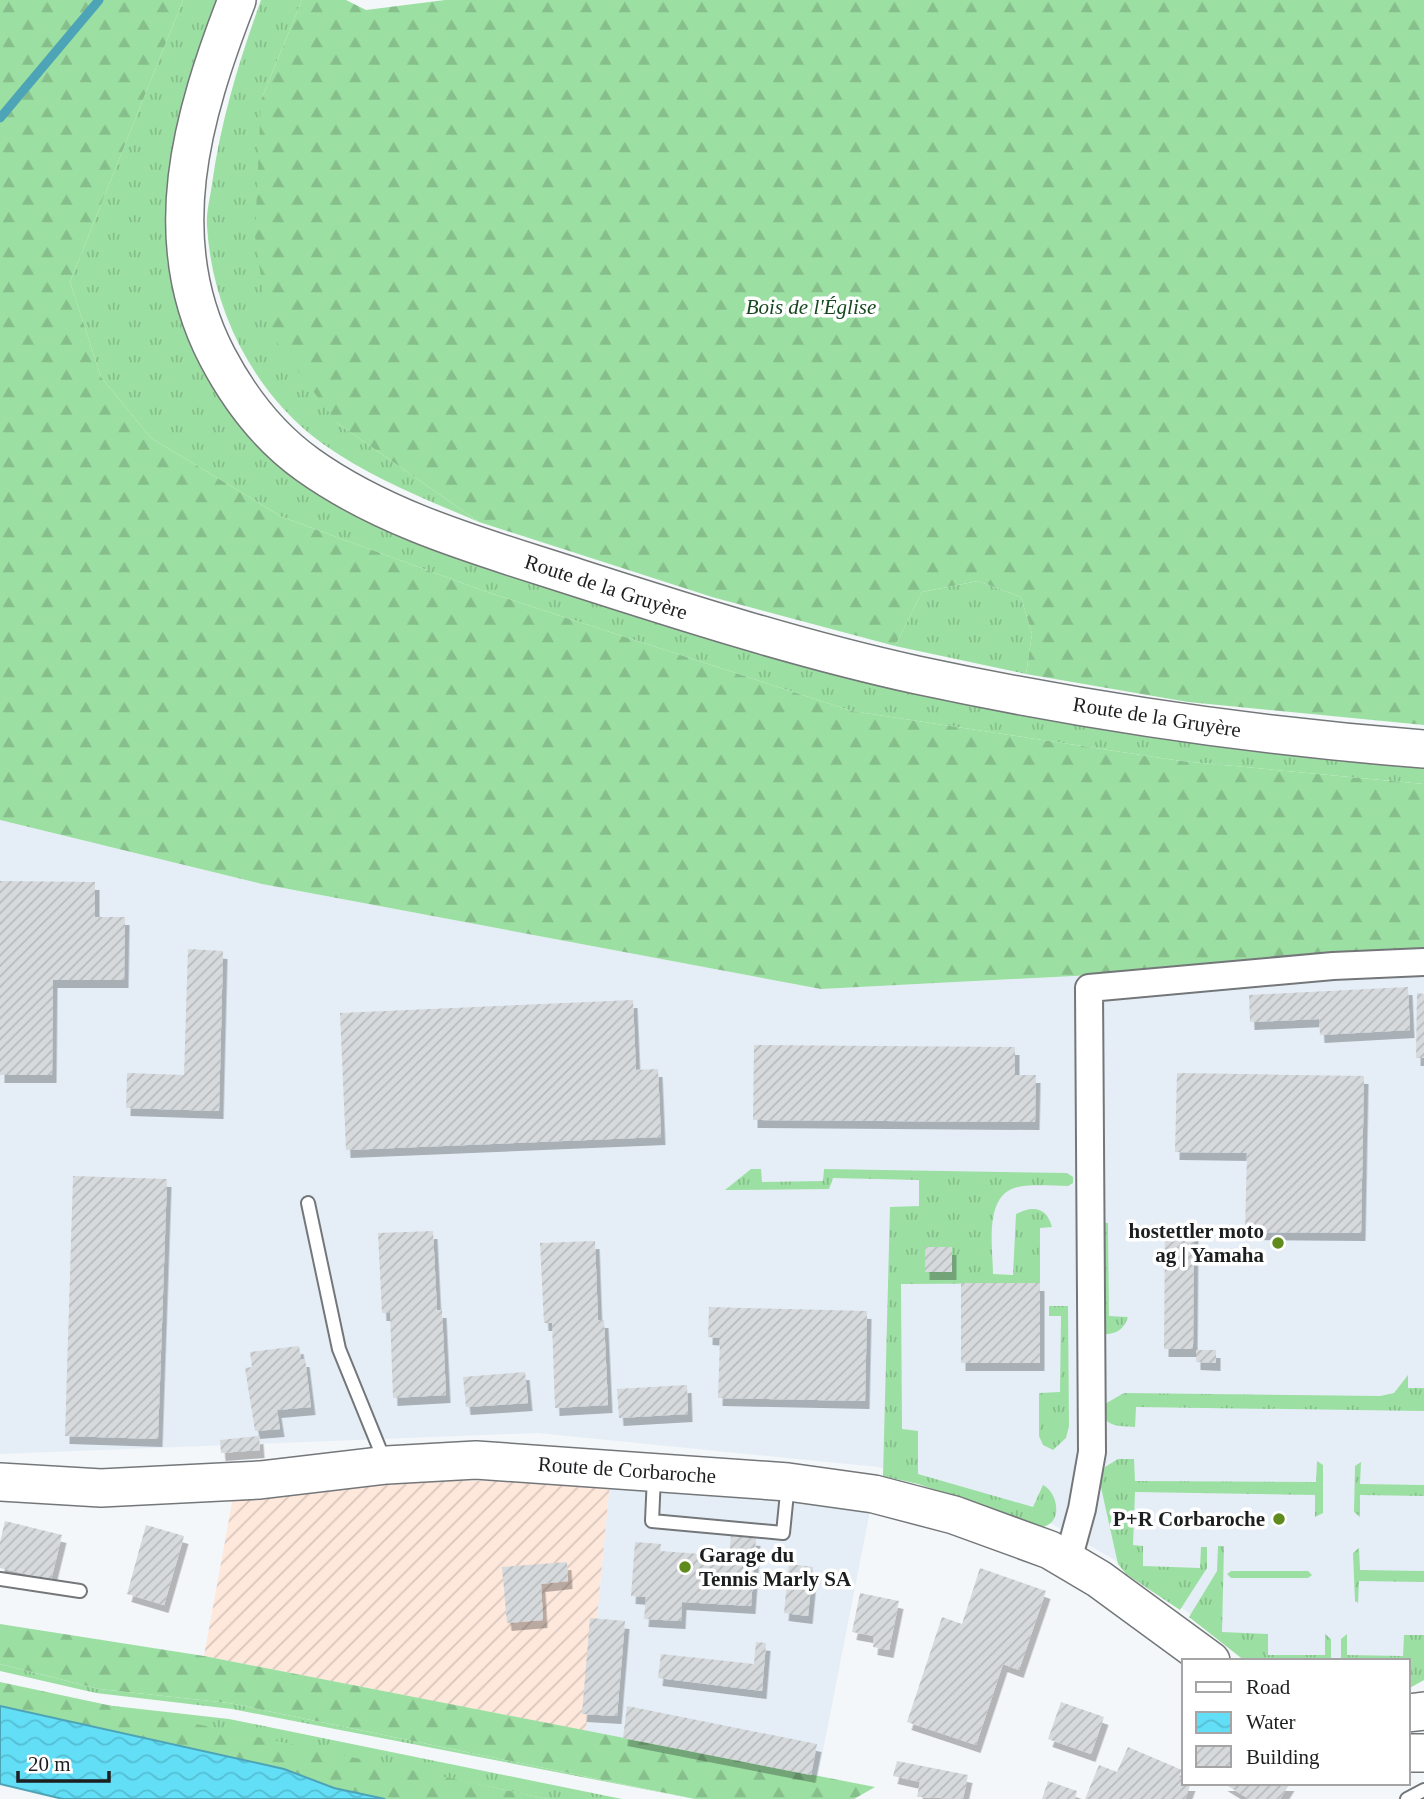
<svg xmlns="http://www.w3.org/2000/svg" width="1424" height="1799" font-family="Georgia,serif">
<style>
.built{fill:#e5eef7}
.industrial{fill:url(#industrial-furrows)}
.grass{fill:url(#grass-tufts)}
.forest{fill:url(#forest-firs)}
.water{fill:url(#water-waves);stroke:#4da4b6;stroke-width:2}
.lines{fill:none;stroke-linecap:round;stroke-linejoin:round}
.stream{stroke:#4da4b6;stroke-width:9}
.building{fill:url(#building-hatch);filter:url(#shadow)}
.lane-casing{stroke:#747779;stroke-width:16}
.street-casing{stroke:#747779;stroke-width:30}
.secondary-casing{stroke:#747779;stroke-width:40}
.lane{stroke:#fff;stroke-width:12}
.street{stroke:#fff;stroke-width:26}
.secondary{stroke:#fff;stroke-width:37}
.poi-dot{fill:#5f8b1c;stroke:#fff;stroke-width:2.5}
.labels{text-anchor:middle;stroke-width:7;stroke-linejoin:round;paint-order:stroke}
.park-label{font-size:21px;font-style:italic;fill:#17481f;stroke:#fff}
.street-label{font-size:21px;fill:#1d1e1f;stroke:#fff}
.poi-label{font-size:21px;font-weight:bold;fill:#1d1e1f;stroke:#fff;text-anchor:end}
</style>
<defs>
<pattern id="industrial-furrows" width="10" height="10" patternUnits="userSpaceOnUse" patternTransform="scale(1.75)"><rect width="10" height="10" fill="#fee7db"/><path d="M-1 1l2-2M0 10L10 0M9 11l2-2" fill="none" stroke="#d9c6bc"/></pattern>
<pattern id="grass-tufts" width="24" height="20" patternUnits="userSpaceOnUse" patternTransform="scale(1.75)"><rect width="24" height="20" fill="#9cdfa2"/><path d="M3 7l-1-3M5 7V3M7 7l1-3M15 17l-1-3M17 17v-4M19 17l1-3" fill="none" stroke="#86bf8b"/></pattern>
<pattern id="forest-firs" width="22" height="20" patternUnits="userSpaceOnUse" patternTransform="scale(1.75)"><rect width="22" height="20" fill="#9cdfa2"/><path d="M5 1l3.5 6h-7zM16 11l3.5 6h-7z" fill="#86bf8b"/></pattern>
<pattern id="water-waves" width="16" height="10" patternUnits="userSpaceOnUse" patternTransform="scale(1.75)"><rect width="16" height="10" fill="#62def7"/><path d="M0 5q4-4 8 0t8 0" fill="none" stroke="#55bed3"/></pattern>
<pattern id="building-hatch" width="6" height="6" patternUnits="userSpaceOnUse" patternTransform="scale(1.75)"><rect width="6" height="6" fill="#d7dadd"/><path d="M-1 1l2-2M0 6l6-6M5 7l2-2" fill="none" stroke="#b8bbbd"/></pattern>
<filter id="shadow"><feDropShadow dx="4.5" dy="8" stdDeviation="0" flood-color="#0004"/></filter>
</defs>
<rect width="100%" height="100%" fill="#f4f7fa"/>
<g class="built">
<path d="M0,820L262,884L821,989L1424,958V1667L1408,1661H1252L1132,1570L1038,1516L878,1467L537,1433L0,1454Z"/>
<path d="M610,1482L870,1511L818,1776L586,1731Z"/>
</g>
<path class="industrial" d="M393,1480L610,1482L586,1731L204,1656L234,1492Z"/>
<g class="grass">
<path d="M183,0H220L178,122L166,194L167,261L187,333L220,400L247,433L286,470L354,514L433,546L733,642L1424,761V784L1181,761L852,711L484,591L282,517L151,438L101,377L70,282Z"/>
<path d="M261,0H302L261,100L337,423L479,522C425,499 371,478 323,444C254,394 212,311 207,226C206,213 210,198 212,184C221,120 239,61 261,0Z"/>
<path d="M978,581L1021,597L1032,634L1026,674L895,646L922,592Z"/>
<path d="M751,1169H761L762,1182L823,1181L824,1169L1067,1173L1073,1177V1183L1068,1186C1053,1186 1034,1184 1018,1187C983,1194 993,1248 993,1274L1013,1275L1016,1214C1033,1205 1047,1207 1052,1227L1040,1228V1283L901,1284L902,1429L918,1431V1474L1033,1507L1043,1485C1059,1493 1063,1525 1041,1527L918,1484L883,1476L890,1207L919,1206V1180L833,1178L829,1189L725,1190Z"/>
<path d="M1098,1222L1108,1223L1109,1316L1128,1317C1123,1332 1114,1335 1099,1334Z"/>
<path d="M1049,1306H1068L1069,1426L1066,1438L1053,1450L1043,1445L1039,1436V1393L1060,1392L1061,1316H1049Z"/>
<path d="M1408,1375V1388H1424V1411L1136,1407L1135,1427C1117,1426 1101,1427 1103,1405L1124,1393L1380,1396L1394,1393Z"/>
<path d="M1118,1459H1134L1135,1481L1316,1482L1317,1461L1323,1465V1513L1315,1517V1495L1135,1492L1133,1545L1143,1546V1566L1200,1568L1201,1547H1207V1568L1180,1610L1126,1574L1118,1564L1100,1483L1105,1467Z"/>
<path d="M1361,1462L1360,1484L1424,1485V1496L1360,1495V1517L1354,1512L1355,1466Z"/>
<path d="M1218,1546H1224L1222,1632L1268,1634V1655H1325V1634L1331,1639V1661H1245L1189,1617L1217,1571Z"/>
<path d="M1359,1548L1360,1570L1424,1571V1582L1359,1581L1358,1603L1355,1601L1353,1553Z"/>
<path d="M1231,1571H1308L1312,1575L1308,1578H1231L1227,1574Z"/>
<path d="M1347,1634V1655L1403,1656L1404,1635H1424V1680L1408,1689V1661H1341V1639Z"/>
<path d="M0,1664L99,1689L229,1703L695,1799L232,1709L96,1693L0,1671Z"/>
<path d="M87,1703L229,1719L622,1799H548Z"/>
</g>
<g class="forest">
<path d="M0,0H183L70,282L101,377L151,438L282,517L484,591L852,711L1181,761L1424,784V958L821,989L262,884L0,820Z"/>
<path d="M302,0H346L366,10L445,0H1424V725L1188,702L1026,674L1032,634L1021,597L978,581L922,592L895,646L712,597L479,522L337,423L269,332L255,236L261,100Z"/>
<path d="M0,1624L204,1656L875,1787L854,1799H695L229,1703L99,1689L0,1664Z"/>
<path d="M0,1682L548,1799H385L334,1788L284,1769L0,1706Z"/>
</g>
<path class="water" d="M0,1706L284,1769L334,1788L385,1799H63L0,1784Z"/>
<g class="lines">
<path class="stream" d="M0,118L99,0"/>
</g>
<g class="building">
<path d="M0,881L95,882V917H125L124,980H53L52,1075H0Z"/>
<path d="M188,949L223,951L219,1111L126,1108L127,1073L184,1075Z"/>
<path d="M1408,987L1410,1030L1320,1035L1319,1019L1250,1022L1249,995Z"/>
<path d="M1417,993L1424,994V1058H1416Z"/>
<path d="M633,1000L636,1070L658,1069L661,1137L346,1150L340,1013Z"/>
<path d="M754,1045L1015,1047V1075H1036L1035,1122L753,1120Z"/>
<path d="M1177,1073L1364,1076L1361,1233L1245,1232L1247,1153L1175,1152Z"/>
<path d="M73,1176L167,1179L158,1439L65,1436Z"/>
<path d="M1165,1225H1194L1193,1349H1164Z"/>
<path d="M433,1231L437,1310H442L446,1395L393,1398L390,1313H382L378,1233Z"/>
<path d="M595,1241L598,1320H604L608,1405L555,1408L552,1323H544L540,1243Z"/>
<rect x="925" y="1247" width="27" height="25"/>
<rect x="961" y="1283" width="79" height="80"/>
<path d="M709,1307L867,1311L865,1401L718,1398L720,1338L708,1337Z"/>
<path d="M299,1346L301,1359H305L311,1407L277,1410L280,1429L255,1431L245,1368L252,1367L250,1352Z"/>
<path d="M1196,1350H1216V1363L1196,1362Z"/>
<path d="M525,1372L528,1403L466,1407L463,1377Z"/>
<path d="M687,1385L688,1414L619,1418L617,1389Z"/>
<path d="M259,1436L260,1450L221,1453L220,1440Z"/>
<path d="M5,1521L62,1535L51,1580L0,1568V1542Z"/>
<path d="M146,1525L184,1536L164,1605L127,1594Z"/>
<path d="M731,1536L756,1538L751,1606L682,1602L681,1621L644,1619L646,1597L631,1596L635,1542L661,1544L660,1551L729,1556Z"/>
<path d="M567,1562L568,1581L541,1584L543,1620L507,1623L502,1567Z"/>
<path d="M789,1564L813,1567L808,1616L784,1613Z"/>
<path d="M980,1568L1046,1591L1019,1670L1003,1664L976,1745L907,1722L942,1617L962,1624Z"/>
<path d="M860,1593L899,1601L889,1650L873,1647L874,1636L852,1632Z"/>
<path d="M590,1618L625,1621L617,1716L582,1714Z"/>
<path d="M756,1642L766,1643L762,1691L658,1678L661,1654L754,1664Z"/>
<path d="M1061,1702L1104,1717L1091,1754L1048,1739Z"/>
<path d="M627,1706L817,1744L811,1775L623,1738Z"/>
<path d="M1128,1747L1182,1770L1179,1777L1184,1779V1783H1191L1185,1799H1085L1099,1765L1117,1772Z"/>
<path d="M897,1761L968,1775L963,1799L917,1797L920,1782L893,1776Z"/>
<path d="M1048,1781L1077,1791L1075,1799H1042Z"/>
<path d="M1223,1783H1290L1280,1799H1249Z"/>
</g>
<g class="lines">
<defs>
<g id="lane">
<path d="M308,1203L339,1349L385,1462"/>
<path d="M654,1476L652,1521L783,1533L788,1483"/>
<path d="M0,1579L80,1591"/>
<path d="M1407,1799L1424,1790"/>
</g>
<path id="street" d="M1068,1560L1082,1509L1092,1452L1089,988L1333,966L1424,962"/>
<g id="secondary">
<path d="M237,0C192,116 156,239 217,356C239,398 270,438 308,465C388,522 486,548 578,578C690,614 803,650 917,675C1085,711 1253,736 1424,749"/>
<path d="M0,1482L101,1488L260,1480L387,1465L476,1460L788,1482L874,1494L954,1515L1050,1550L1099,1579L1211,1661"/>
<path d="M1408,1713L1424,1711"/>
<path d="M1408,1753H1424"/>
</g>
</defs>
<use href="#lane" class="lane-casing"/>
<use href="#street" class="street-casing"/>
<use href="#secondary" class="secondary-casing"/>
<use href="#lane" class="lane"/>
<use href="#street" class="street"/>
<use href="#secondary" class="secondary"/>
</g>
<g class="poi-dot">
<circle cx="1278" cy="1243" r="7"/>
<circle cx="1279" cy="1519" r="7"/>
<circle cx="685" cy="1567" r="7"/>
</g>
<g class="labels">
<g class="park-label">
<text x="811" y="314">Bois de l'Église</text>
</g>
<g class="street-label">
<text transform="translate(606 587) rotate(18)" y="7">Route de la Gruyère</text>
<text transform="translate(1157 717) rotate(9)" y="7">Route de la Gruyère</text>
<text transform="translate(627 1470) rotate(4)" y="7">Route de Corbaroche</text>
</g>
<g class="poi-label">
<text x="1264" y="1238">hostettler moto<tspan x="1264" dy="24">ag | Yamaha</tspan></text>
<text x="1265" y="1526">P+R Corbaroche</text>
<text x="699" y="1562" text-anchor="start">Garage du<tspan x="699" dy="24">Tennis Marly SA</tspan></text>
</g>
</g>
<rect x="1182" y="1659" width="228" height="126" fill="#ffffff" stroke="#a5a5a5" stroke-width="2"/>
<rect x="1196" y="1682" width="35" height="10" fill="#ffffff" stroke="#a5a5a5" stroke-width="2"/>
<text x="1246" y="1694" font-size="21" fill="#1d1e1f">Road</text>
<rect x="1196" y="1712" width="35" height="21" fill="url(#water-waves)" stroke="#a5a5a5" stroke-width="2"/>
<text x="1246" y="1729" font-size="21" fill="#1d1e1f">Water</text>
<rect x="1196" y="1746" width="35" height="21" fill="url(#building-hatch)" stroke="#a5a5a5" stroke-width="2"/>
<text x="1246" y="1764" font-size="21" fill="#1d1e1f">Building</text>
<path d="M18 1771v10h91v-10" fill="none" stroke="#1d1e1f" stroke-width="3.5"/>
<text x="28" y="1771" font-size="21" fill="#1d1e1f" stroke="#ffffff" stroke-width="5" paint-order="stroke">20 m</text>
</svg>
